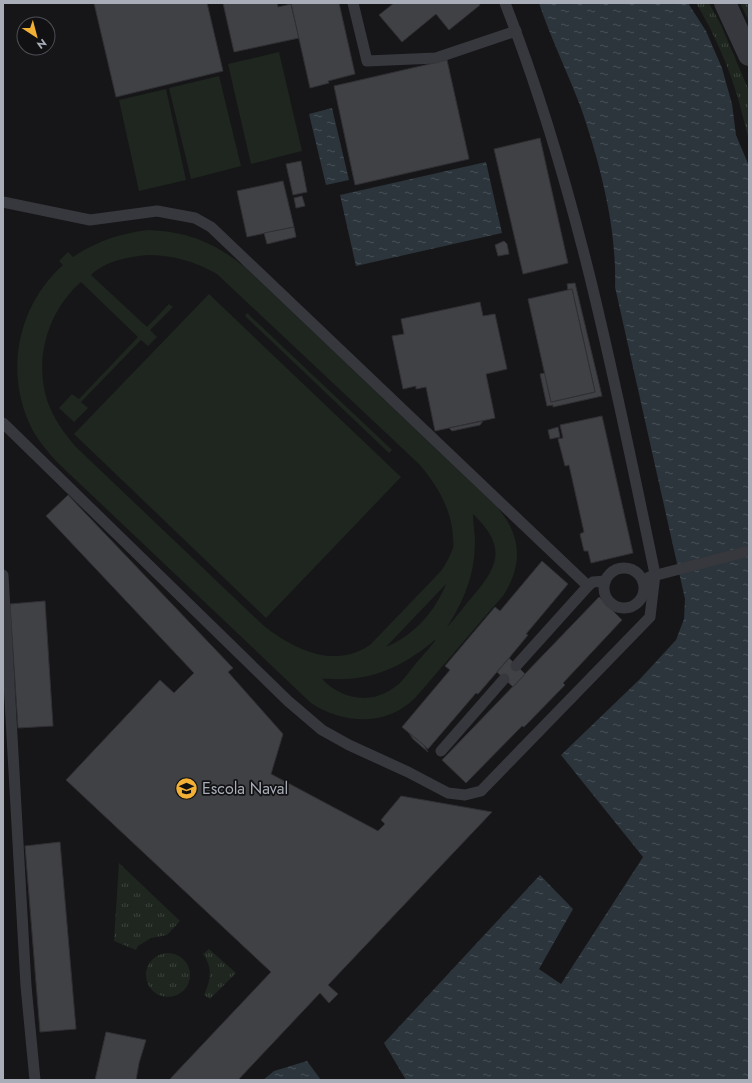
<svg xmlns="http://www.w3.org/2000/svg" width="752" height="1083" font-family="Jost,sans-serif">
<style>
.grass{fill:url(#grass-tufts)}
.garden{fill:#1e261f;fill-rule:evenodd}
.water{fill:url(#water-ripples)}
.building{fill:#404145;stroke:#303034}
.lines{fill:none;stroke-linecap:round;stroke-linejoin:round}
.lane{stroke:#37383d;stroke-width:11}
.street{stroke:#37383d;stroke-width:22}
.labels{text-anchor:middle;stroke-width:3.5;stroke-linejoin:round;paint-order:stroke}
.poi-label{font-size:16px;fill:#a8adb8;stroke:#111113;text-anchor:start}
</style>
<defs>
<pattern id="grass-tufts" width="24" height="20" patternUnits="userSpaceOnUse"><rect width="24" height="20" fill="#1e261f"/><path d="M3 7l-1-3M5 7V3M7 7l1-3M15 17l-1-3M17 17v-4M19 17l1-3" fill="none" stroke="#3c433d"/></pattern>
<pattern id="water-ripples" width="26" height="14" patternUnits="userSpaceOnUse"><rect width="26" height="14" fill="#2c353c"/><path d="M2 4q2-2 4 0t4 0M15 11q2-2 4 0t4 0" fill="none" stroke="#485056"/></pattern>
</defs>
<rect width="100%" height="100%" fill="#161618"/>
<g class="grass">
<path d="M696,3H709L721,25L749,91V140C745,126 742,112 738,98C728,65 714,33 696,3Z"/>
<path d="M740,3H749V21Z"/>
<path d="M119,863L180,921L167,935L151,938L138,946L136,950L114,941Z"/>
<path d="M209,949L236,973L210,999L204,995C211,980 213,968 203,954Z"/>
<circle cx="168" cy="975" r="22"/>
</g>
<g class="garden">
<path d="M279,52L302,151L251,164L228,64Z"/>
<path d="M219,76L241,166L191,179L169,88Z"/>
<path d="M166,89L186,180L139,191L119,100Z"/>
<path d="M149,230C190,232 215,243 246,268L497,507C522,536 523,565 503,596C484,617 466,639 447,661C436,673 426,686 415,698C386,727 343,724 311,703L58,463C48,452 39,442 32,429C4,374 17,306 63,265L59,261L68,252L73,257C97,241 121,233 149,230ZM147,255C173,255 194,261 217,274L419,464C437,485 451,508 453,536C453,540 454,545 453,548C450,556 446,564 441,571L370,645C334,669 295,650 264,626L76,447C64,433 53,418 47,400C34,358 48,311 81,282L138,337L79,399L72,394L59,408L74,422L88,408L81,402L141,340L148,346L157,337L150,330L173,307L169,304L147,327L91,275C105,261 128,257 147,255ZM473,514C505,545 501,564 473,596C464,606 456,618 447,627C464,601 475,574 475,542C475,533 473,523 473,514ZM446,584C435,612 413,636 386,647ZM436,639C432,646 423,655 417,662C409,672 402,683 392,689C368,705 340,698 322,679C329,678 336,680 344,679C380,678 409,662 436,639Z"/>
<path d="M209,294L401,477L266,618L74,434Z"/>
<path d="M247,313L392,450L389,453L245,316Z"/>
</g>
<g class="water">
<path d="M539,3H688L706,31L722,68L732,104L736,135L749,166V1080H406L384,1043L540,875L573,909L539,969L561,984L643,857L561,755L640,679L676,640L684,619L685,599L615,287C617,228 600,163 581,108C568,73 551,39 539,3Z"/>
<path d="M332,108L349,180L326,185L309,114Z"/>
<path d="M486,162L502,233L356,266L340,195Z"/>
<path d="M307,1061L321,1080H263L274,1071Z"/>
</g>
<g class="building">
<path d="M94,3H207L223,71L116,97Z"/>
<path d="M223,3H277L278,7L291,4L299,38L234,52Z"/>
<path d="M291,3H339L355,74L328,81L329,83L310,88Z"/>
<path d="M394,3H479L480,5L449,30L436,14L402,42L379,15Z"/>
<path d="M447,60L469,159L355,185L334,86Z"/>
<path d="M540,138L568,263L523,274L494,149Z"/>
<path d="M301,161L307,192L293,195L286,164Z"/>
<path d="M283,181L294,227L247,237L237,191Z"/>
<path d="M302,196L305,206L296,208L294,198Z"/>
<path d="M294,227L296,237L267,244L264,233Z"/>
<path d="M504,241L507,244L509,254L498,256L495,245Z"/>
<path d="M575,283L602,396L553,407V405L547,406L540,374L545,373L551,402L595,392L572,289L568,290L567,284Z"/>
<path d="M572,289L595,392L551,402L528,299Z"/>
<path d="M480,302L483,316L495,314L507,369L486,374L495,418L435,431L426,387L416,389V386L403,389L392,336L404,334L401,319Z"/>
<path d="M602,416L633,553L591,563L588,551H584L580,534L584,532L569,465L565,466L558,439L563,438L560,425Z"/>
<path d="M483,421L480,425L452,431L449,428Z"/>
<path d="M558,427L560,437L550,439L548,430Z"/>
<path d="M68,495L233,668L228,672L283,734L271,774L378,831L385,824L381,820L401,796L492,812L328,985L338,994L329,1003L320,993L238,1080H169L271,972L66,780L160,680L174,693L194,673L46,516Z"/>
<path d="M542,561L568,584L526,634L528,635L509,658L478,694L476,693L428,749L402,727L450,670L445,666L495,607L500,611Z"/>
<path d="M599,597L622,620L563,683L565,685L524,727L522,726L466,783L442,760Z"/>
<path d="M45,601L53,726L18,728L10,604Z"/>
<path d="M509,658L525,674L513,687L497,672Z"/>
<path d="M409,733L424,745L428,752L413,739Z"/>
<path d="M60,842L76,1029L40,1032L25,846Z"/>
<path d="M106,1032L146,1040L139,1063L136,1080H95Z"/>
</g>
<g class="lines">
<g class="lane">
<path d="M353,3L367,61L436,58L516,31"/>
<path d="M3,202L90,220L157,211L195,218L211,227L588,586"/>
<path d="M3,423L288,701L322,730L349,745L408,772L448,793L465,795L481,791L650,617L655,574C615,382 577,187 505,3"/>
<circle cx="624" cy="588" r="20"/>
<path d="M3,575L26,986L35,1080"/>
<path d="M649,577L749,551"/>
<path d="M516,666L588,586L593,582L605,581"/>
<path d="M441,751L504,679"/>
</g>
<path class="street" d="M725,3L749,55"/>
</g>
<defs>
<symbol id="university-disc" viewBox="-11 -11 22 22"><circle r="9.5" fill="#f2b134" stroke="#111113"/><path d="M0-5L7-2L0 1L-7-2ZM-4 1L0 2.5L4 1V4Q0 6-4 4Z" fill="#111"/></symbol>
</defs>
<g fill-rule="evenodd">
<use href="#university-disc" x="174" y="776" width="25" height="25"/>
</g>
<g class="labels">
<g class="poi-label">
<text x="202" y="794">Escola Naval</text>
</g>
</g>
<rect width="752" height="1083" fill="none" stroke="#a8adb8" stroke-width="8"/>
<g transform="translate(36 36) rotate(144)"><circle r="19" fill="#111113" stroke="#4d4f55"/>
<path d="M0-3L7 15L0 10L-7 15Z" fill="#f2b134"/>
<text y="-6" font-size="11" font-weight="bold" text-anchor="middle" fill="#a8adb8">N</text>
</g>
</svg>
